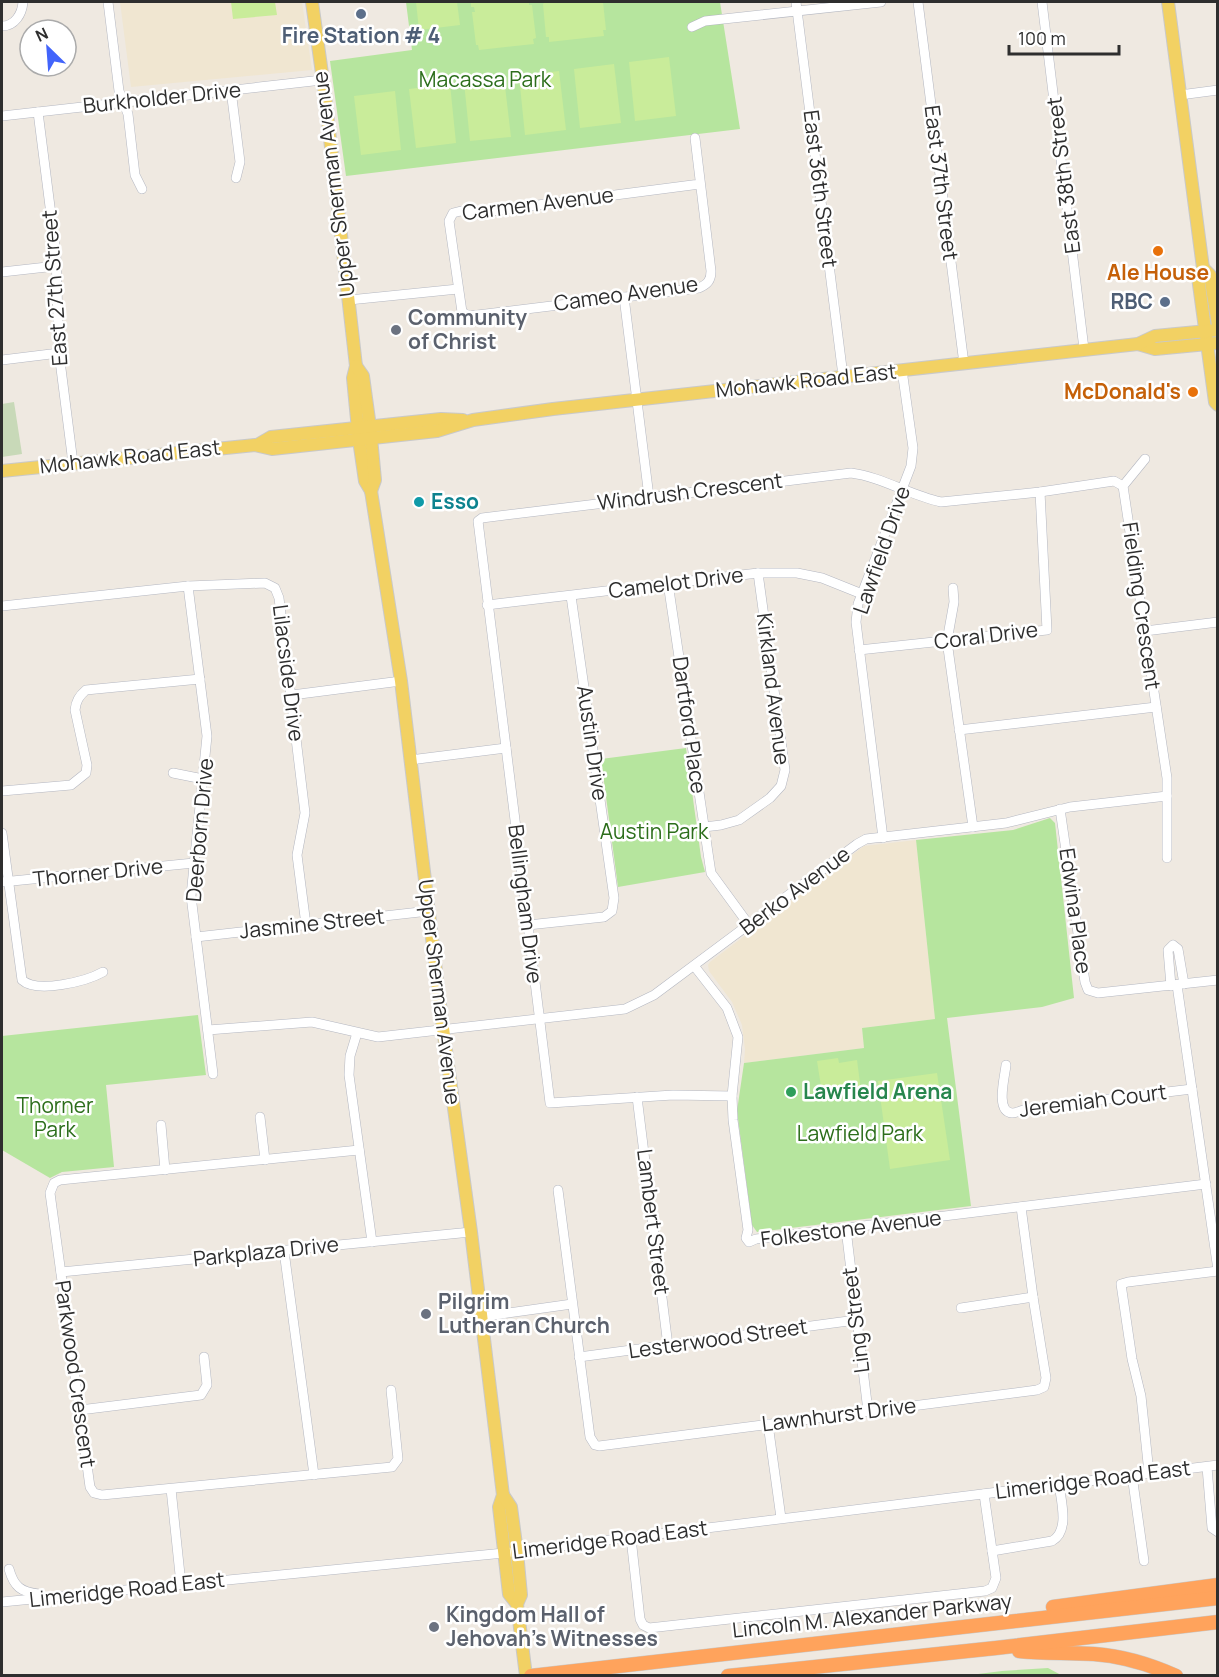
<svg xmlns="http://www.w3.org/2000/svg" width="1219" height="1677" font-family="Manrope,sans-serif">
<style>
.education{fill:#f0e6d1}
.green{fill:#b6e59e}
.cemetery{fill:#c8d9b8}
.pitch{fill:#c9ec9a}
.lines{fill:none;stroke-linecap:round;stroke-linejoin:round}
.minor-casing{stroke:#b4b7c1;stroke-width:10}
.major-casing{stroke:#c9c9c9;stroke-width:14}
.highway-casing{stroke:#c9c9c9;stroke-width:15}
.minor{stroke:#fff;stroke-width:9}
.major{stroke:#f2d163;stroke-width:12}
.highway{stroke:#ffa35c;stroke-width:14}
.service-dot{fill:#5c6f8a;stroke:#fff;stroke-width:2}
.food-dot{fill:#e8710a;stroke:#fff;stroke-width:2}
.worship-dot{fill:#6b7280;stroke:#fff;stroke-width:2}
.culture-dot{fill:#0f9aa8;stroke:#fff;stroke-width:2}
.leisure-dot{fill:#2e9e5b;stroke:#fff;stroke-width:2}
.labels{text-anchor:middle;stroke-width:5;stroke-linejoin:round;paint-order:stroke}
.service-label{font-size:21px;font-weight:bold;fill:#4e5e75;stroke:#fff}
.park-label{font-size:21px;fill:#2c6e1b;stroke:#fff}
.street-label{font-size:21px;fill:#2e2e2e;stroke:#fff}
.food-label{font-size:21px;font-weight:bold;fill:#c56008;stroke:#fff}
.worship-label{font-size:21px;font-weight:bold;fill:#5b616d;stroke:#fff;text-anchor:start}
.culture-label{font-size:21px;font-weight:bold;fill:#0d838f;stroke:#fff;text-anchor:start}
.leisure-label{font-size:21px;font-weight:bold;fill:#27864d;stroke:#fff;text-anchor:start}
</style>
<rect width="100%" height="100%" fill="#efe9e1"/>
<g class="education">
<path d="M120,2H302L312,70L131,87Z"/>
<path d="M916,840L935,1019L862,1028L864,1048L744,1063L745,1050L742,1025L732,1002L709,971L708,965L710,962L864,846Z"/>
</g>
<g class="green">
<path d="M406,2H720L740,129L346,176L330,61L412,50Z"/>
<path d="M686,748L701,857L705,872L618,887L601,759Z"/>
<path d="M1050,818L1055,823L1074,998L1042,1007L947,1018L971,1206L757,1232L752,1225L737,1111L744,1063L864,1048L862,1028L935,1019L916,840L1013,830Z"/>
<path d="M198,1015L206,1075L106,1085L114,1167L62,1172L50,1178L2,1150V1036Z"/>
<path d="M1048,1668L1061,1675H970L1002,1671Z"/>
</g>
<path class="cemetery" d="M14,402L22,454L2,457V404Z"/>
<g class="pitch">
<path d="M231,2H275L277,15L233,19Z"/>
<path d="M416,2H457L460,25L419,30Z"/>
<path d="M471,2H529V5H532L536,38L533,39L534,44L479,50L478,45H476L472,12H475L474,7H471Z"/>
<path d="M545,2H603L606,30H603L604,36L549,42V37H546L543,4Z"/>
<path d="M669,57L676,116L635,121L629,62Z"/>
<path d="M614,64L621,123L580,128L574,69Z"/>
<path d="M559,71L566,130L525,135L519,76Z"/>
<path d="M504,78L511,137L470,141L464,82Z"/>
<path d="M450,84L456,143L416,148L409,89Z"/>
<path d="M395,91L401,150L361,155L354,96Z"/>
<path d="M838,1058L839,1063L857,1060L861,1091L843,1093V1096L823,1099L817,1061Z"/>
<path d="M937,1073L950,1160L890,1169L878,1081Z"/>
</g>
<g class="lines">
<defs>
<g id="minor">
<path d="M108,2L119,91L128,114L135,175L142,189"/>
<path d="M796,2L843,376"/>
<path d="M918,2L964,364"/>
<path d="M1042,2L1084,349"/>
<path d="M2,26C15,26 22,14 23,2"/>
<path d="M692,27L705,21L881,2"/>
<path d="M231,90L240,162L236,178"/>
<path d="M1180,95L1218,90"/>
<path d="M38,112L56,254L59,353L73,463"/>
<path d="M2,116L322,80"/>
<path d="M695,138L711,271C711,280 708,284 699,288L469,316L462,312L449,221L453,213L461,211L476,213L700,184"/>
<path d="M2,272L56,266"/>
<path d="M624,297L649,497"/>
<path d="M349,300L458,289"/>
<path d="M2,360L59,353"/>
<path d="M1145,459L1123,486L1167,778V858"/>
<path d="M668,583L711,873L749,925"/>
<path d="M188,586L207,736L191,896L213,1074"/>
<path d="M953,588L954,602L947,641L973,827"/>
<path d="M487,605L758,573H797L822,578L862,594"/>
<path d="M2,606L188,586L265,583L275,588L279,598L305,813L297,855L306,925"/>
<path d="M1145,631L1218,622"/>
<path d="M859,650L1047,630L1040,492"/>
<path d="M292,695L401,681"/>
<path d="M959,730L1156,707"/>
<path d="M410,760L506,748"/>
<path d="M173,773L203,779"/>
<path d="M2,791L71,785L86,773L87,765L75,710C76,701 79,696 86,690L200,679"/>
<path d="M1060,809L1085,982L1088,990L1098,993L1218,980"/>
<path d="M704,827L721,825L739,820L770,798L781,786L785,770L758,573"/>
<path d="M2,833L22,980C37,994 87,981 103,972"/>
<path d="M883,838L856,622L858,604L911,466L913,448L902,370"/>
<path d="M2,882L194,863"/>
<path d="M528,925L604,917L612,911L614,898L571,596"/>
<path d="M196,937L429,911"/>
<path d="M695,967L727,1008L738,1037L732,1096L733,1120L748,1230L746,1238L749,1242L756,1239L1206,1184"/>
<path d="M1177,985L1218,1270"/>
<path d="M1171,986L1168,950L1173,945L1178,949L1184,984"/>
<path d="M208,1030L312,1022L378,1037L625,1009L654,995L857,844L866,839L1006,823L1070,807L1167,796"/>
<path d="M357,1033L350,1056L349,1075L372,1242"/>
<path d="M1006,1065C1005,1076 995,1112 1012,1113C1016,1113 1022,1110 1026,1109L1192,1089"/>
<path d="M732,1096L673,1095L550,1103L478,521L482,518L851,473C882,477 909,495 941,502L1040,492L1114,481L1123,486"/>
<path d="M637,1097L668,1346"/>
<path d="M260,1117L265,1160"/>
<path d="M161,1125L165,1170"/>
<path d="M359,1150L60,1180L54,1183L50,1193L90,1487L94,1493L102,1495L392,1467L398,1459L391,1390"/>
<path d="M558,1190L590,1437L595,1445L599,1446L1037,1390L1044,1387L1046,1378L1033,1297L1021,1207"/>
<path d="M846,1229L868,1411"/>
<path d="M284,1251L314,1475"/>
<path d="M61,1272L471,1232"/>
<path d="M961,1308L1033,1297"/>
<path d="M480,1317L572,1304"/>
<path d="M579,1357L856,1320"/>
<path d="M80,1410L201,1395L207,1385L204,1357"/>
<path d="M768,1424L781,1518"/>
<path d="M1207,1467L1212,1528L1218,1532"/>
<path d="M1149,1473L1141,1396L1132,1359L1121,1284L1128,1282L1218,1271"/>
<path d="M1132,1475L1144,1561"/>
<path d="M171,1489L181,1584"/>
<path d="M631,1538L640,1619L643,1625L649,1628L985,1591L992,1588L996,1578L984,1494"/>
<path d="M992,1551L1052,1541C1070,1531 1061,1501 1059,1484"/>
<path d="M9,1569C14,1587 21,1592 39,1594"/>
<path d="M2,1602L504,1553L1218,1465"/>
</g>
<g id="major">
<path d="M312,2L325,95L350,313L356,366L353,378L359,440L365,481L371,491L401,681L442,1021L471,1232L503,1495L499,1507L509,1594L517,1604L526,1676"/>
<path d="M1168,2L1203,268L1198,277L1215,402L1218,405"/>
<path d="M1203,268L1210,275L1218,325"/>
<path d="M1138,344L1155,349L1218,343"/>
<path d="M356,366L363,376L370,427L375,480L371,491"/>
<path d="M259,444L271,437L441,419L463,420"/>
<path d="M2,471L255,445L272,449L437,431L473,420L553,409L1138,344L1155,336L1218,330"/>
<path d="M503,1495L511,1507L517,1552L521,1595L517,1604"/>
</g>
<g id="highway">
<path d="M1053,1607L1218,1585"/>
<path d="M1019,1651C1044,1654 1069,1652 1094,1654C1123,1656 1149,1664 1176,1676"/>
<path d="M531,1676L1218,1598"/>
<path d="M728,1676L996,1648L1218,1622"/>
</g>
</defs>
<use href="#minor" class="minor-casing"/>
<use href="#major" class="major-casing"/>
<use href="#highway" class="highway-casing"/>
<use href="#minor" class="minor"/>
<use href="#major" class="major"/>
<use href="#highway" class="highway"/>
</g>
<g class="service-dot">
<circle cx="361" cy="14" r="6"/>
<circle cx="1165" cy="302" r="6"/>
</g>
<g class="food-dot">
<circle cx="1158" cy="251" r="6"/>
<circle cx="1193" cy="392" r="6"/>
</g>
<g class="worship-dot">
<circle cx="396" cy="330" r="6"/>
<circle cx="426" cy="1314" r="6"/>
<circle cx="434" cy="1627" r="6"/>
</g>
<circle class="culture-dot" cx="419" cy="502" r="6"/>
<circle class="leisure-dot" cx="791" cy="1092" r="6"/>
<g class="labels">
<g class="service-label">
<text x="361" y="43">Fire Station # 4</text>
<text x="1153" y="309" text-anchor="end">RBC</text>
</g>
<g class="park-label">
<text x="485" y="87">Macassa Park</text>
<text x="654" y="839">Austin Park</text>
<text x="55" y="1113">Thorner<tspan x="55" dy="24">Park</tspan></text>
<text x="860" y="1141">Lawfield Park</text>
</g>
<g class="street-label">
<text transform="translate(162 98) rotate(-6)" y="7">Burkholder Drive</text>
<text transform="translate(1064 175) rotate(-97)" y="7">East 38th Street</text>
<text transform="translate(941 183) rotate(83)" y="7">East 37th Street</text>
<text transform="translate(334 184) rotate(-97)" y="7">Upper Sherman Avenue</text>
<text transform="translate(820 189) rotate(83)" y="7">East 36th Street</text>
<text transform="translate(538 204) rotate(-7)" y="7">Carmen Avenue</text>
<text transform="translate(55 288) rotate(-94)" y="7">East 27th Street</text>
<text transform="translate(626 294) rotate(-8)" y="7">Cameo Avenue</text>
<text transform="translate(806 381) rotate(-6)" y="7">Mohawk Road East</text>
<text transform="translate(130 457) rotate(-6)" y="7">Mohawk Road East</text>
<text transform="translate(690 492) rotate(-7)" y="7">Windrush Crescent</text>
<text transform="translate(882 550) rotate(-71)" y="7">Lawfield Drive</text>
<text transform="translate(676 583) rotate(-7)" y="7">Camelot Drive</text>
<text transform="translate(1141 606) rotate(82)" y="7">Fielding Crescent</text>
<text transform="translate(986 636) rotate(-7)" y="7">Coral Drive</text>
<text transform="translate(288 673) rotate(83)" y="7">Lilacside Drive</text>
<text transform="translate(773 689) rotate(83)" y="7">Kirkland Avenue</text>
<text transform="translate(689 725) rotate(82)" y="7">Dartford Place</text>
<text transform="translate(592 743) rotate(82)" y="7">Austin Drive</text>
<text transform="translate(200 830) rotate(-85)" y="7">Deerborn Drive</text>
<text transform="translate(98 873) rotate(-6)" y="7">Thorner Drive</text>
<text transform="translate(795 891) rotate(-37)" y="7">Berko Avenue</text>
<text transform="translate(525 904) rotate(83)" y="7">Bellingham Drive</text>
<text transform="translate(1075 911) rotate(82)" y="7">Edwina Place</text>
<text transform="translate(312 924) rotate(-6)" y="7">Jasmine Street</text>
<text transform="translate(439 992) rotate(83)" y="7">Upper Sherman Avenue</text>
<text transform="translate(1093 1101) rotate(-7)" y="7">Jeremiah Court</text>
<text transform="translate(653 1222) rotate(83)" y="7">Lambert Street</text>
<text transform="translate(851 1229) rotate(-7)" y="7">Folkestone Avenue</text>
<text transform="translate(266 1252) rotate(-6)" y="7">Parkplaza Drive</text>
<text transform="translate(856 1320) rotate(-97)" y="7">Ling Street</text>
<text transform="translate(718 1339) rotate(-8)" y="7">Lesterwood Street</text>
<text transform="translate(75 1374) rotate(82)" y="7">Parkwood Crescent</text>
<text transform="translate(839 1415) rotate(-7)" y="7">Lawnhurst Drive</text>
<text transform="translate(1093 1480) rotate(-7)" y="7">Limeridge Road East</text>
<text transform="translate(610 1540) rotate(-7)" y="7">Limeridge Road East</text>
<text transform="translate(127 1590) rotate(-6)" y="7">Limeridge Road East</text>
<text transform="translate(872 1616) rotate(-6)" y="7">Lincoln M. Alexander Parkway</text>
</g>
<g class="food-label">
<text x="1158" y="280">Ale House</text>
<text x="1181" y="399" text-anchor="end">McDonald's</text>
</g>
<g class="worship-label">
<text x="408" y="325">Community<tspan x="408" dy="24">of Christ</tspan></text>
<text x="438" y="1309">Pilgrim<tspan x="438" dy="24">Lutheran Church</tspan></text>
<text x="446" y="1622">Kingdom Hall of<tspan x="446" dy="24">Jehovah's Witnesses</tspan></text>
</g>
<g class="culture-label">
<text x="431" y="509">Esso</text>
</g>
<g class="leisure-label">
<text x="803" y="1099">Lawfield Arena</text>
</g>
</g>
<rect width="1219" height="1677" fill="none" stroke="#2e2e2e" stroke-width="6"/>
<g transform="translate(48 48) rotate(335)"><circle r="28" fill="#ffffff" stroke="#ababab" stroke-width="1.5"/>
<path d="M0-4.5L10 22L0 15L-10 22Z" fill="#4264fb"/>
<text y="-9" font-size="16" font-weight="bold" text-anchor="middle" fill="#2e2e2e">N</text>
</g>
<path d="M1009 45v9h110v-9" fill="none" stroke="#2e2e2e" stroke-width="3"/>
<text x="1018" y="45" font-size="18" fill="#2e2e2e" stroke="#ffffff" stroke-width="4.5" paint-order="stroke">100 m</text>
</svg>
